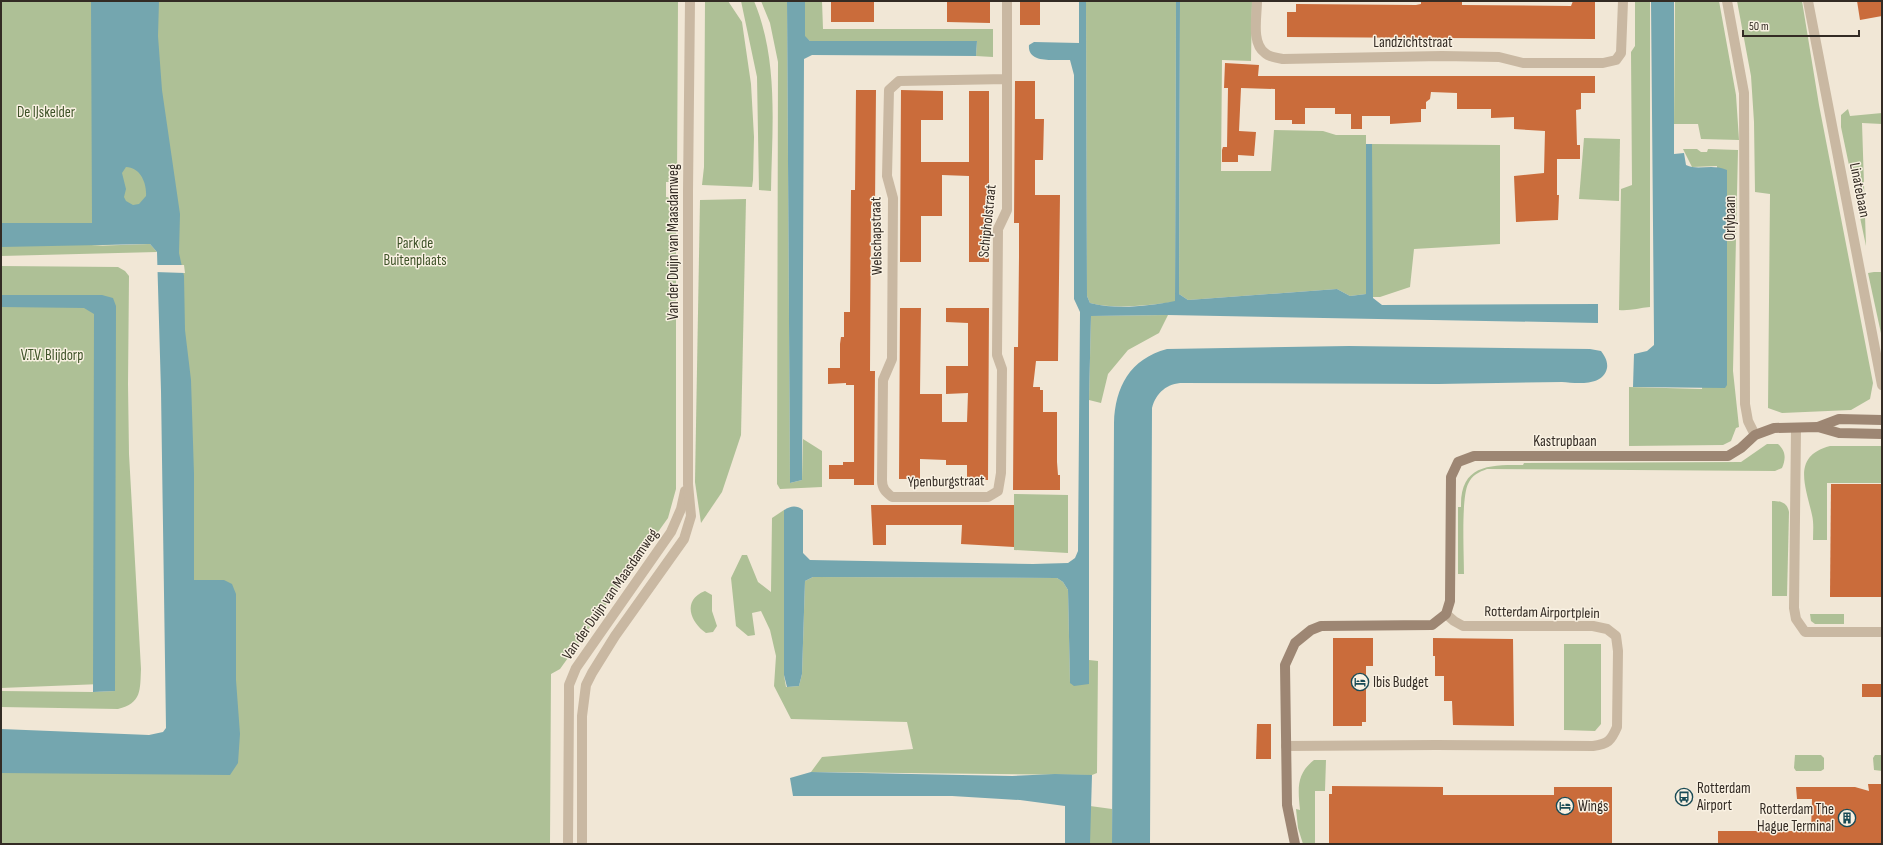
<svg xmlns="http://www.w3.org/2000/svg" width="1883" height="845" font-family="'Sofia Sans Condensed',sans-serif">
<style>
.green{fill:#aec096}
.water{fill:#74a6af;fill-rule:evenodd}
.pier{fill:#f1e7d6}
.building{fill:#ca6c3b}
.lines{fill:none;stroke-linecap:round;stroke-linejoin:round}
.minor{stroke:#c9b8a2;stroke-width:10}
.tertiary{stroke:#c9b8a2;stroke-width:10}
.secondary{stroke:#9d8673;stroke-width:10}
.labels{text-anchor:middle;stroke-width:3;stroke-linejoin:round;paint-order:stroke}
.street-label{font-size:15px;fill:#332b24;stroke:#f9f1e2}
.park-label{font-size:15px;fill:#3e5228;stroke:#f9f1e2}
.poi-label{font-size:15px;fill:#332b24;stroke:#f9f1e2;text-anchor:start}
</style>
<rect width="100%" height="100%" fill="#f1e7d6"/>
<g class="green">
<path d="M1,1H678L677,182H666V197L676,198V489L668,518L560,669L551,674L550,844H1V749L182,744L163,240L91,246L150,244L157,252L1,256Z"/>
<path d="M705,1H728L742,22L751,84L754,137L753,180L752,187L702,185L704,167Z"/>
<path d="M741,1H754C779,61 772,127 771,191L759,190L757,77Z"/>
<path d="M761,1H787L790,483L802,480L803,439L822,451V487L780,489L777,484L778,62L770,23Z"/>
<path d="M805,1H822L823,29H993V57L976,56L977,41H810L805,37Z"/>
<path d="M1086,1H1176L1175,302C1147,305 1117,310 1090,303L1087,296Z"/>
<path d="M1180,1H1252L1251,61L1222,60L1221,171H1271L1274,130L1323,131L1336,135H1366V294L1350,296L1337,289L1188,300L1179,294Z"/>
<path d="M1635,1H1650V307C1639,308 1630,311 1619,310L1621,189L1632,185L1631,52L1635,46Z"/>
<path d="M1675,1H1719L1736,95L1739,140L1701,139L1698,124H1674Z"/>
<path d="M1737,1H1802L1819,105L1873,383L1870,399L1851,410L1782,413L1768,408L1770,194L1755,192L1754,122L1751,76Z"/>
<path d="M1848,109L1850,116L1882,113V124L1862,123L1866,246L1841,127V115Z"/>
<path d="M1584,138L1620,139L1619,201L1579,199Z"/>
<path d="M1372,144L1500,145V244L1414,249L1410,287L1380,297H1372Z"/>
<path d="M1683,149H1697L1701,152H1707L1708,149L1738,150L1733,371L1739,427L1736,428L1731,441L1723,445L1629,446V387L1702,389L1717,166L1692,167Z"/>
<path d="M746,199L741,435L722,492L701,523L695,482L700,200Z"/>
<path d="M1,266L118,267L125,271L129,276L128,384L129,454L141,669C140,690 142,703 118,709L1,707V691L93,692L115,691L102,295H1Z"/>
<path d="M1874,272H1882V338L1868,273Z"/>
<path d="M1,301L105,306L101,684L1,688Z"/>
<path d="M1168,315L1159,333L1128,350L1108,374L1101,403L1089,400L1091,316Z"/>
<path d="M1767,444H1778C1786,451 1786,459 1782,468L1775,471L1487,469C1479,472 1472,475 1468,484C1461,499 1464,554 1464,574H1458V507H1461C1460,464 1490,465 1523,465L1524,463L1741,462Z"/>
<path d="M1830,446H1882V483H1827V540H1813C1813,532 1814,523 1812,515C1806,487 1791,456 1830,446Z"/>
<path d="M1014,494L1068,495V553L1014,550Z"/>
<path d="M1772,501C1782,501 1787,503 1789,512L1787,596H1772Z"/>
<path d="M784,510V675L786,687L799,686L802,674L805,581L813,577L1057,578L1063,582L1068,590L1070,683L1089,684V660L1098,661L1097,773L1092,775L811,772L822,757L913,749L907,722L791,719L774,686L776,656L770,630L761,611L752,613L755,635L748,636L736,626L731,578L742,555H747L758,582L771,592L772,518Z"/>
<path d="M705,591L712,595V611L717,626L713,632L706,633C690,622 682,600 705,591Z"/>
<path d="M1810,614H1844V624H1815L1811,621Z"/>
<path d="M1564,644H1601V724L1595,731L1564,730Z"/>
<path d="M1795,755H1821L1824,758V769L1821,771H1796L1794,768Z"/>
<path d="M1875,755H1882V771L1874,770L1873,758Z"/>
<path d="M1314,760H1326L1325,791H1315V844H1303L1298,828L1296,809L1300,810C1298,789 1296,774 1314,760Z"/>
<path d="M1090,806L1112,809V844H1090Z"/>
</g>
<g class="water">
<path d="M91,1H159L158,36L162,90L180,214L179,253L184,276L185,330L191,380L194,474V580H224L232,584L236,594V680L240,734L238,763L230,775L1,773V729L149,735L163,732L166,728L161,391L157,252L150,244L1,247V223H92ZM126,167C140,167 147,183 146,196L139,204L133,205L126,201L124,197L126,189L122,173Z"/>
<path d="M787,1H805V36L810,41H977L976,56L812,55L804,59L802,480L790,483Z"/>
<path d="M1079,1H1086L1087,296L1090,303C1117,310 1148,306 1175,301L1176,1H1180L1179,294L1188,300L1337,289L1350,296L1366,294V144H1372L1373,298L1382,305L1598,304V323L1168,315L1091,316L1089,400V684L1074,686L1070,683L1068,590L1063,582L1057,578L813,577L805,581L802,674L799,686L787,687L784,675V510C791,506 796,505 803,510V553L810,560L1033,564L1068,563L1075,558L1078,551L1080,312L1074,299V75L1070,60C1057,59 1027,65 1029,45L1034,42L1079,43Z"/>
<path d="M1651,1H1674V154L1684,153L1686,165C1699,171 1711,163 1727,170V385L1725,388L1633,387L1634,354L1647,351L1654,345V336Z"/>
<path d="M1,295H102L113,298L116,306L115,691L93,692L94,314L84,308L1,307Z"/>
<path d="M1349,346L1590,349L1601,351C1605,356 1608,362 1607,368C1603,387 1576,383 1562,382L1438,384L1183,383C1167,383 1156,393 1152,408L1150,844H1112L1114,423C1115,387 1130,359 1167,349Z"/>
<path d="M811,772L1012,776L1055,774L1092,775L1090,844H1065V806L1020,800L952,796H793L790,778Z"/>
</g>
<path class="pier" d="M155,265H184L185,273L155,272Z"/>
<g class="building">
<rect x="831" y="1" width="43" height="21"/>
<path d="M947,1H990V23L947,22Z"/>
<rect x="1020" y="1" width="20" height="24"/>
<path d="M1433,1H1462V5L1571,6L1573,1H1595V39L1287,37V12H1296V4L1416,5L1421,4V2Z"/>
<path d="M1857,1H1882V16L1860,20Z"/>
<path d="M1225,63L1259,65L1258,76H1595V93H1581V109L1576,110L1577,145H1580V159H1557V195H1559L1558,220L1516,222L1514,176L1544,173L1545,131L1514,129V117L1491,118V109H1457V93L1431,92L1430,99L1426,102V109H1421V122L1390,124V116H1362V129H1351V114H1335V108H1305V124H1292V120H1275V89L1241,88L1239,131L1256,132L1254,156L1238,155V162H1222V150L1223,147H1227L1228,88H1224Z"/>
<path d="M1015,81H1035V119H1044L1043,160H1035V195H1060L1058,361H1036L1033,387H1040V390H1043V412H1057V462L1058,475H1060V490H1013L1014,347H1018L1019,257V223H1014Z"/>
<path d="M856,90H876L875,205H871L870,371H875L874,485H854V479H829V465H843V462H854V385H846V383L828,384V368H840V344L841,337H844V312H850L851,190H855Z"/>
<path d="M901,90L943,91V120H921V162H969V91H989V262H969V176L942,175V216H921V262H900Z"/>
<path d="M900,308H921L920,394H942V422H967L968,393L946,394V366H968V323L946,322V308H989L988,480H967V465H946V460L920,459V479H899Z"/>
<path d="M1831,484H1882V597H1830Z"/>
<path d="M871,505H1014V547L961,544L962,525H886V545H873Z"/>
<path d="M1333,638H1373V666H1366V722H1362V726H1333Z"/>
<path d="M1433,638L1513,639L1514,726L1453,725L1452,701H1444V676H1435V656H1433Z"/>
<rect x="1862" y="684" width="20" height="13"/>
<path d="M1257,724H1271V759H1256Z"/>
<path d="M1868,784H1882V844H1718V831H1811L1812,799H1797L1796,787H1855L1869,791Z"/>
<path d="M1332,786L1443,787V795H1554V787H1612V844H1329V794H1332Z"/>
</g>
<g class="lines">
<g class="minor">
<path d="M1257,1C1257,16 1251,43 1265,53C1269,57 1277,58 1283,59L1442,56L1499,57L1523,63H1603L1616,60L1621,53L1623,1"/>
<path d="M1727,1L1744,93L1745,404L1748,421L1755,435"/>
<path d="M1808,1L1882,385"/>
<path d="M1007,79L899,81L889,90L887,176L893,198L892,359L883,380L882,480C882,489 886,492 892,497H988L998,491L1001,473L1002,369L997,355L998,229L1007,210V1"/>
<path d="M1796,428L1794,608L1796,619L1805,632H1882"/>
<path d="M1286,746L1436,745L1593,746C1608,744 1611,741 1617,727L1618,651L1616,636L1607,629L1593,626H1463L1454,621L1446,614"/>
</g>
<g class="tertiary">
<path d="M568,844L569,697V685L576,668L671,532L681,509L685,491"/>
<path d="M582,844V716L586,685L592,673L615,636L684,539L691,516L688,484V191L690,1"/>
</g>
<g class="secondary">
<path d="M1818,427L1839,419L1882,420"/>
<path d="M1295,844L1287,805L1285,665L1295,643L1311,630L1321,626L1432,625L1446,614L1450,601L1451,477L1458,462L1474,456H1728L1741,448L1755,435L1774,428L1818,427L1839,433L1882,434"/>
</g>
</g>
<defs>
<symbol id="hotel-ring" viewBox="-11 -11 22 22"><circle r="9.5" fill="#f9f1e2" stroke="#194b56" stroke-width="1.5"/><path d="M-6-4.5h1.5V1H6V5H4.5V3h-9V5H-6ZM-4 0a1.8 1.8 0 1 1 3.6 0ZM.5 0V-2.5h3Q6-2.5 6 0Z" fill="#194b56"/></symbol>
<symbol id="bus-ring" viewBox="-11 -11 22 22"><circle r="9.5" fill="#f9f1e2" stroke="#194b56" stroke-width="1.5"/><path d="M-5-6H5V4H4V6H2V4H-2V6H-4V4H-5ZM-3.5-4V0h7V-4ZM-3.5 1.2v1.5H-2V1.2ZM2 1.2v1.5H3.5V1.2Z" fill="#194b56"/></symbol>
<symbol id="building-ring" viewBox="-11 -11 22 22"><circle r="9.5" fill="#f9f1e2" stroke="#194b56" stroke-width="1.5"/><path d="M-4-6H4V6H1V3H-1V6H-4ZM-2.5-4.3h1.7v1.8h-1.7ZM.8-4.3h1.7v1.8H.8ZM-2.5-1h1.7V.8h-1.7ZM.8-1h1.7V.8H.8Z" fill="#194b56"/></symbol>
</defs>
<g fill-rule="evenodd">
<use href="#hotel-ring" x="1350" y="672" width="20" height="20"/>
<use href="#bus-ring" x="1674" y="787" width="20" height="20"/>
<use href="#hotel-ring" x="1555" y="796" width="20" height="20"/>
<use href="#building-ring" x="1837" y="808" width="20" height="20"/>
</g>
<g class="labels">
<g class="street-label">
<text x="1413" y="47">Landzichtstraat</text>
<text transform="translate(1860 190) rotate(79)" y="5">Linatebaan</text>
<text transform="translate(1730 218) rotate(-90)" y="5">Orlybaan</text>
<text transform="translate(987 221) rotate(-84)" y="5">Schipholstraat</text>
<text transform="translate(876 236) rotate(-91)" y="5">Welschapstraat</text>
<text transform="translate(673 242) rotate(-90)" y="5">Van der Duijn van Maasdamweg</text>
<text x="1565" y="446">Kastrupbaan</text>
<text transform="translate(946 481) rotate(-1)" y="5">Ypenburgstraat</text>
<text transform="translate(610 594) rotate(-55)" y="5">Van der Duijn van Maasdamweg</text>
<text transform="translate(1542 612) rotate(1)" y="5">Rotterdam Airportplein</text>
</g>
<g class="park-label">
<text x="46" y="117">De IJskelder</text>
<text x="415" y="248">Park de<tspan x="415" dy="17">Buitenplaats</tspan></text>
<text x="52" y="360">V.T.V. Blijdorp</text>
</g>
<g class="poi-label">
<text x="1373" y="687">Ibis Budget</text>
<text x="1697" y="793">Rotterdam<tspan x="1697" dy="17">Airport</tspan></text>
<text x="1578" y="811">Wings</text>
<text x="1834" y="814" text-anchor="end">Rotterdam The<tspan x="1834" dy="17">Hague Terminal</tspan></text>
</g>
</g>
<rect width="1883" height="845" fill="none" stroke="#332b24" stroke-width="4"/>
<path d="M1743 30v6h116v-6" fill="none" stroke="#332b24" stroke-width="2"/>
<text x="1749" y="30" font-size="12" fill="#332b24" stroke="#f9f1e2" stroke-width="3" paint-order="stroke">50 m</text>
</svg>
